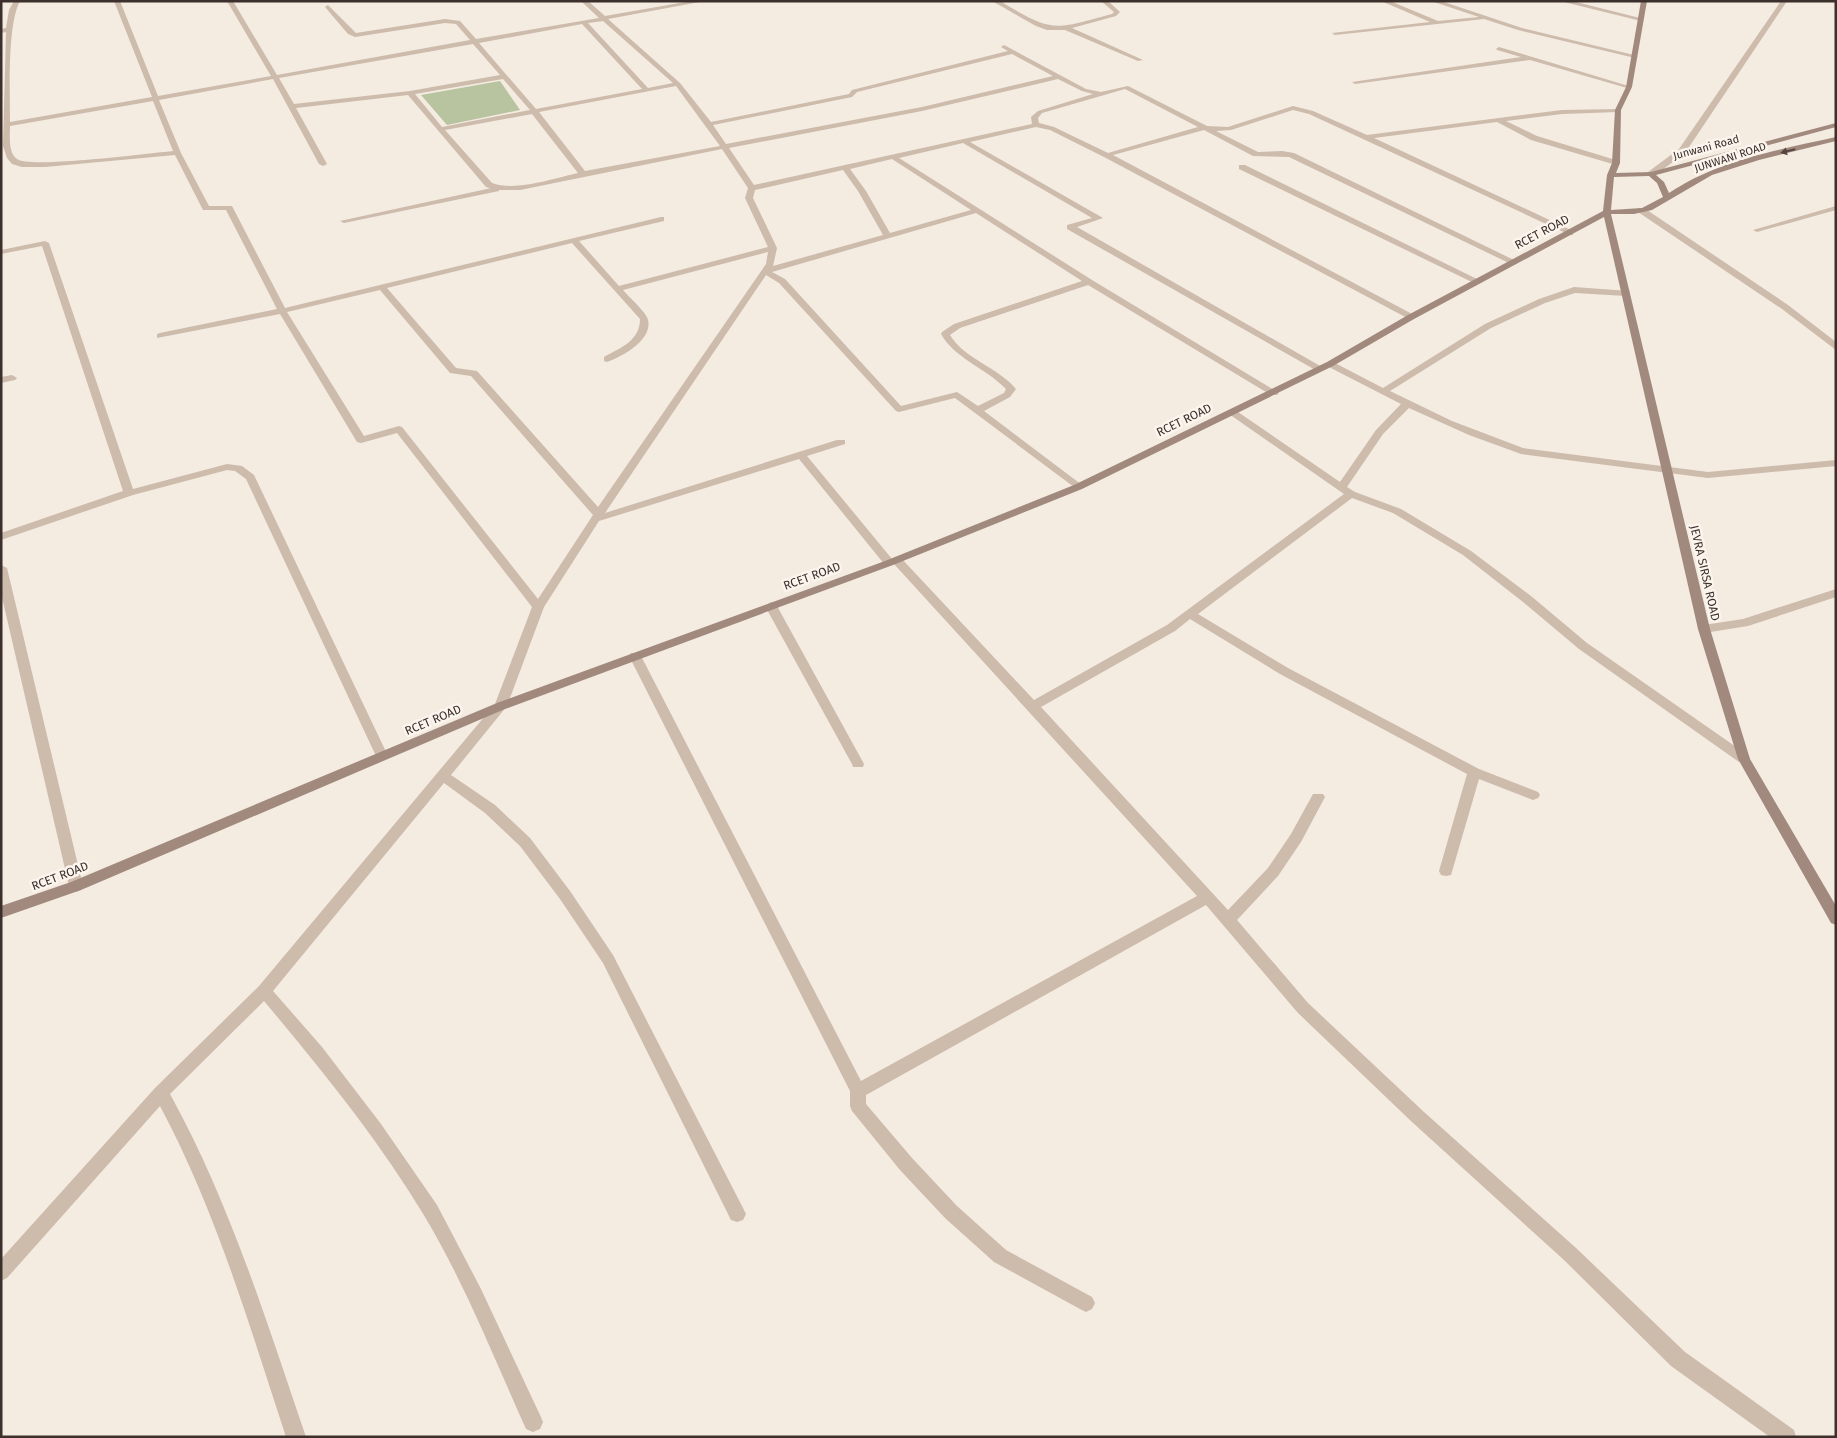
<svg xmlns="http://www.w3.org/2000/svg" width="1837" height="1438" font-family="'Fira Sans',sans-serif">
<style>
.green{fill:#b8c4a0}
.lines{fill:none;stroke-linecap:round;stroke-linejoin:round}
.lane{fill:#cdbbac;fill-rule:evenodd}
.street{fill:#cdbbac;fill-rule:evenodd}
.secondary{fill:#a18a7d;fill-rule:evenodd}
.oneway{fill:#544640}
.labels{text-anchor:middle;stroke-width:5;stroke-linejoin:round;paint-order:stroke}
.far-street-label{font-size:11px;fill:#3b302b;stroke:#fbf5ee}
.street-label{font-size:12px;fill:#3b302b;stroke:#fbf5ee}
</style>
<rect width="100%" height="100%" fill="#f4ebe1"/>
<path class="green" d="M500,81L520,110L447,125L421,95Z"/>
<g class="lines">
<path class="lane" d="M496,187H499V191L344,223L340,221Z"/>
<g class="street">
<path d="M14,1H20C7,25 10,92 10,122L152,97L114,1H120L158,96L271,76L227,1H233L277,75L470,40L456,24L445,23L355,37L348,34L325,7L328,5L356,33L445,19L460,21L476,39L599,18L581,1H588L605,16L691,1H705L608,19L680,83L711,122L849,94L852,90L1008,51L1001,47L1004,45L1086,89L1101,92L1128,86L1207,126L1228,127L1293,106L1313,111L1367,135L1562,110L1620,109V111L1618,112L1562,114L1506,121L1537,136L1619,161V165H1616L1531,140L1497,122L1374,138L1573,231V235H1570L1309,114L1293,110L1231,130L1216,131L1258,152L1282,151L1294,153L1516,261L1517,263L1513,265L1289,157L1253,156L1204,130L1113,155L1414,315L1415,317L1411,320L1104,157L1050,130L1036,127L970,142L1103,218L1077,227L1322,367L1324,369L1319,372L1067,229V225L1092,218L963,143L899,158L1092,280L1279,393L1277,395H1271L1088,285L960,328L950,335C964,359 998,367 1016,389L1010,397L984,411L1082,485L1083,487L1078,490L955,398L899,412L896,411L779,283L766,275L605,513L837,440H845V444L807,456L892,559L897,557L901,558L1034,700L1167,625L1344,494L1229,414V410H1235L1340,482L1376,430L1401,404L1327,366V362H1333L1383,388L1485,324L1539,299L1574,287L1629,291L1630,293L1626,296L1575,293L1545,303L1491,328L1390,391L1452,421L1523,448L1708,472L1836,460V466L1708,478L1521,454L1469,435L1409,408L1383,434L1347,487L1355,492L1401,509L1471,551L1531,596L1587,643L1749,756L1750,759L1749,762H1739L1579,649L1523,602L1463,555L1393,513L1352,498L1198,614L1288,668L1479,769L1538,792L1540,795L1538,798L1533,800L1479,779L1451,875L1446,876L1441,875L1439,871L1467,774L1280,674L1190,619L1175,631L1041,707L1228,910L1268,868L1291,834L1313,794H1323L1325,797L1301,842L1278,876L1237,920L1308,1003L1424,1112L1576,1248L1685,1352L1794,1430L1796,1437H1770L1671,1366L1564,1260L1412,1122L1298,1013L1206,905L866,1095V1104L912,1158L957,1206L1006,1250L1092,1297L1095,1303L1092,1309L1086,1312L1080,1309L994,1262L945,1218L900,1170L852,1111L850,1106V1091L629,656L631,653H639L641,656L861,1081L1197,896L894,564L889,566L885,565L799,459L599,521L544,607L507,706L451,775L495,805L530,838L570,891L613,955L743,1208L746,1214L743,1220L737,1222L731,1220L603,963L560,899L520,846L485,813L444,783L273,991L322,1047L381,1124L437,1205L481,1289L540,1415L543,1422L540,1429L533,1432L526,1429C494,1358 465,1284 425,1217C379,1140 321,1069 264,1001L170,1094C230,1203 266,1320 306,1437H286C249,1324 216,1211 160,1106L7,1278L1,1281V1259L155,1088L259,986L495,704L532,607L397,433L361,443L357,442L280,314L157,338V334L160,333L277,309L226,210H203L175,155L45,167H22L12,164L7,158L3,146L6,32L1,33V29L6,28L9,10ZM603,21L673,83L648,88L588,23ZM582,24L642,89L536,109L479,43ZM473,44L500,75L410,91L294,104L279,78ZM1012,54L1053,76L922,107L726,144L713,125L852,97L857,92ZM273,79L319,164L323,166L327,164L296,108L408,95L486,187L496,190H520L722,149L748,188L745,198L768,247L619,286L579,241L664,221V217H661L285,308L232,206H209L181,153L159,100ZM503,79L530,110L442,127L415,94ZM1058,79L1082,91L1093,94L1038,111L1031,117L1032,124L754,185L729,148L922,111ZM676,86L720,146L585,171L539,112ZM1125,89L1198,127L1108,153L1054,127L1039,123L1038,118L1042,113ZM153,101L173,151C151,153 28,169 17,159C8,153 10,136 10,126ZM532,114L578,173C555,178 515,192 492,183L445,130ZM892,159L971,210L890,233L866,191L850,169ZM843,170L858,191L883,235L773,266L777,248L753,198L755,190ZM976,213L1082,281L954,324L942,332L941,334C955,359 986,368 1006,389L1004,393L978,406L957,392L901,406L785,279L772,272ZM572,243L640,319C640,341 620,348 604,357V361L607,362C622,357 653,340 648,320C647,313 629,297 623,290L768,252L766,264L598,507L477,371L456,368L387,288ZM380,290L450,373L471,376L593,515L538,599L402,427L399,426L364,436L287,312Z"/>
<path d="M992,1H1000C1053,33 1053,30 1112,14L1114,12L1101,1H1108L1120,12L1116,16L1072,28L1143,60L1138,61L1065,30H1047L1036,26Z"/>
<path d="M1381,1H1390L1438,21L1479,17L1431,1H1441L1522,28L1638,56L1635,58L1518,30L1484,19L1335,35L1332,33L1430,22Z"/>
<path d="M1560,1H1572L1644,19L1641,21Z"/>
<path d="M1781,1H1787L1685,153L1654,176H1648V172L1679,149Z"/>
<path d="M1499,47L1632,87L1627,88L1530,60L1355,84L1352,82L1521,57L1497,50L1496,49Z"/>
<path d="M1239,165H1245L1483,282L1476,284L1239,169Z"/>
<path d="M1836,206V210L1757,232L1753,230Z"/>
<path d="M1638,208H1644L1788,305L1836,342V350L1782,309L1638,212Z"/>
<path d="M45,241L49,243L133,489L227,464L242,466L254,475L388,756L387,759H377L376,756L246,479L235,471L227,470L133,495L1,540V533L123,491L42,246L1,254V250Z"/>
<path d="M12,375L17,378L15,380L1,383V377Z"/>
<path d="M1,565L7,568L83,886L81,890L76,892L71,890L69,886L1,593Z"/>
<path d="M1836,589V597L1748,626L1704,633L1698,629L1704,625L1743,619Z"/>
<path d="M771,602L777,606L864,764L863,767H853L852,764L765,606Z"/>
</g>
<path class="secondary" d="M1641,1H1647L1632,87L1621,110L1620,163L1616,173L1651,172L1836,123V127L1656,175L1664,182L1669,193C1718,160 1778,150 1836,137V141L1759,160L1712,175L1652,210L1634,214H1611L1710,629L1750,759L1836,906V925L1831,923L1738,759L1698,629L1604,217L1414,319L1333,366L1082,489L893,565L505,709L81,890L1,918V906L71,882L497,703L885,561L1074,485L1327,362L1408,315L1603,211L1607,175L1612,163L1615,110L1626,87ZM1649,176L1657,183L1663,197L1642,208L1611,210L1614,177Z"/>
</g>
<defs><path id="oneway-solid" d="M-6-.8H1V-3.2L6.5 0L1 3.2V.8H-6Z" transform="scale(1.25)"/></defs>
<use class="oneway" href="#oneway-solid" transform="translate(1788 151) rotate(166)"/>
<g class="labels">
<g class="far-street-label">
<text transform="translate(1706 147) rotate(-15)" y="4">Junwani Road</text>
<text transform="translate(1730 157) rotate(-18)" y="4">JUNWANI ROAD</text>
</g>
<g class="street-label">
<text transform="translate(1542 232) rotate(-28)" y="4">RCET ROAD</text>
<text transform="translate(1184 420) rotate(-26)" y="4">RCET ROAD</text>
<text transform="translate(1705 573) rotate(77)" y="4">JEVRA SIRSA ROAD</text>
<text transform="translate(812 576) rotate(-20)" y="4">RCET ROAD</text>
<text transform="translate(433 720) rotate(-23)" y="4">RCET ROAD</text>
<text transform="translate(60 876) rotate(-21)" y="4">RCET ROAD</text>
</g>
</g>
<rect width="1837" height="1438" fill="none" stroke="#3b302b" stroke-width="5"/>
</svg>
